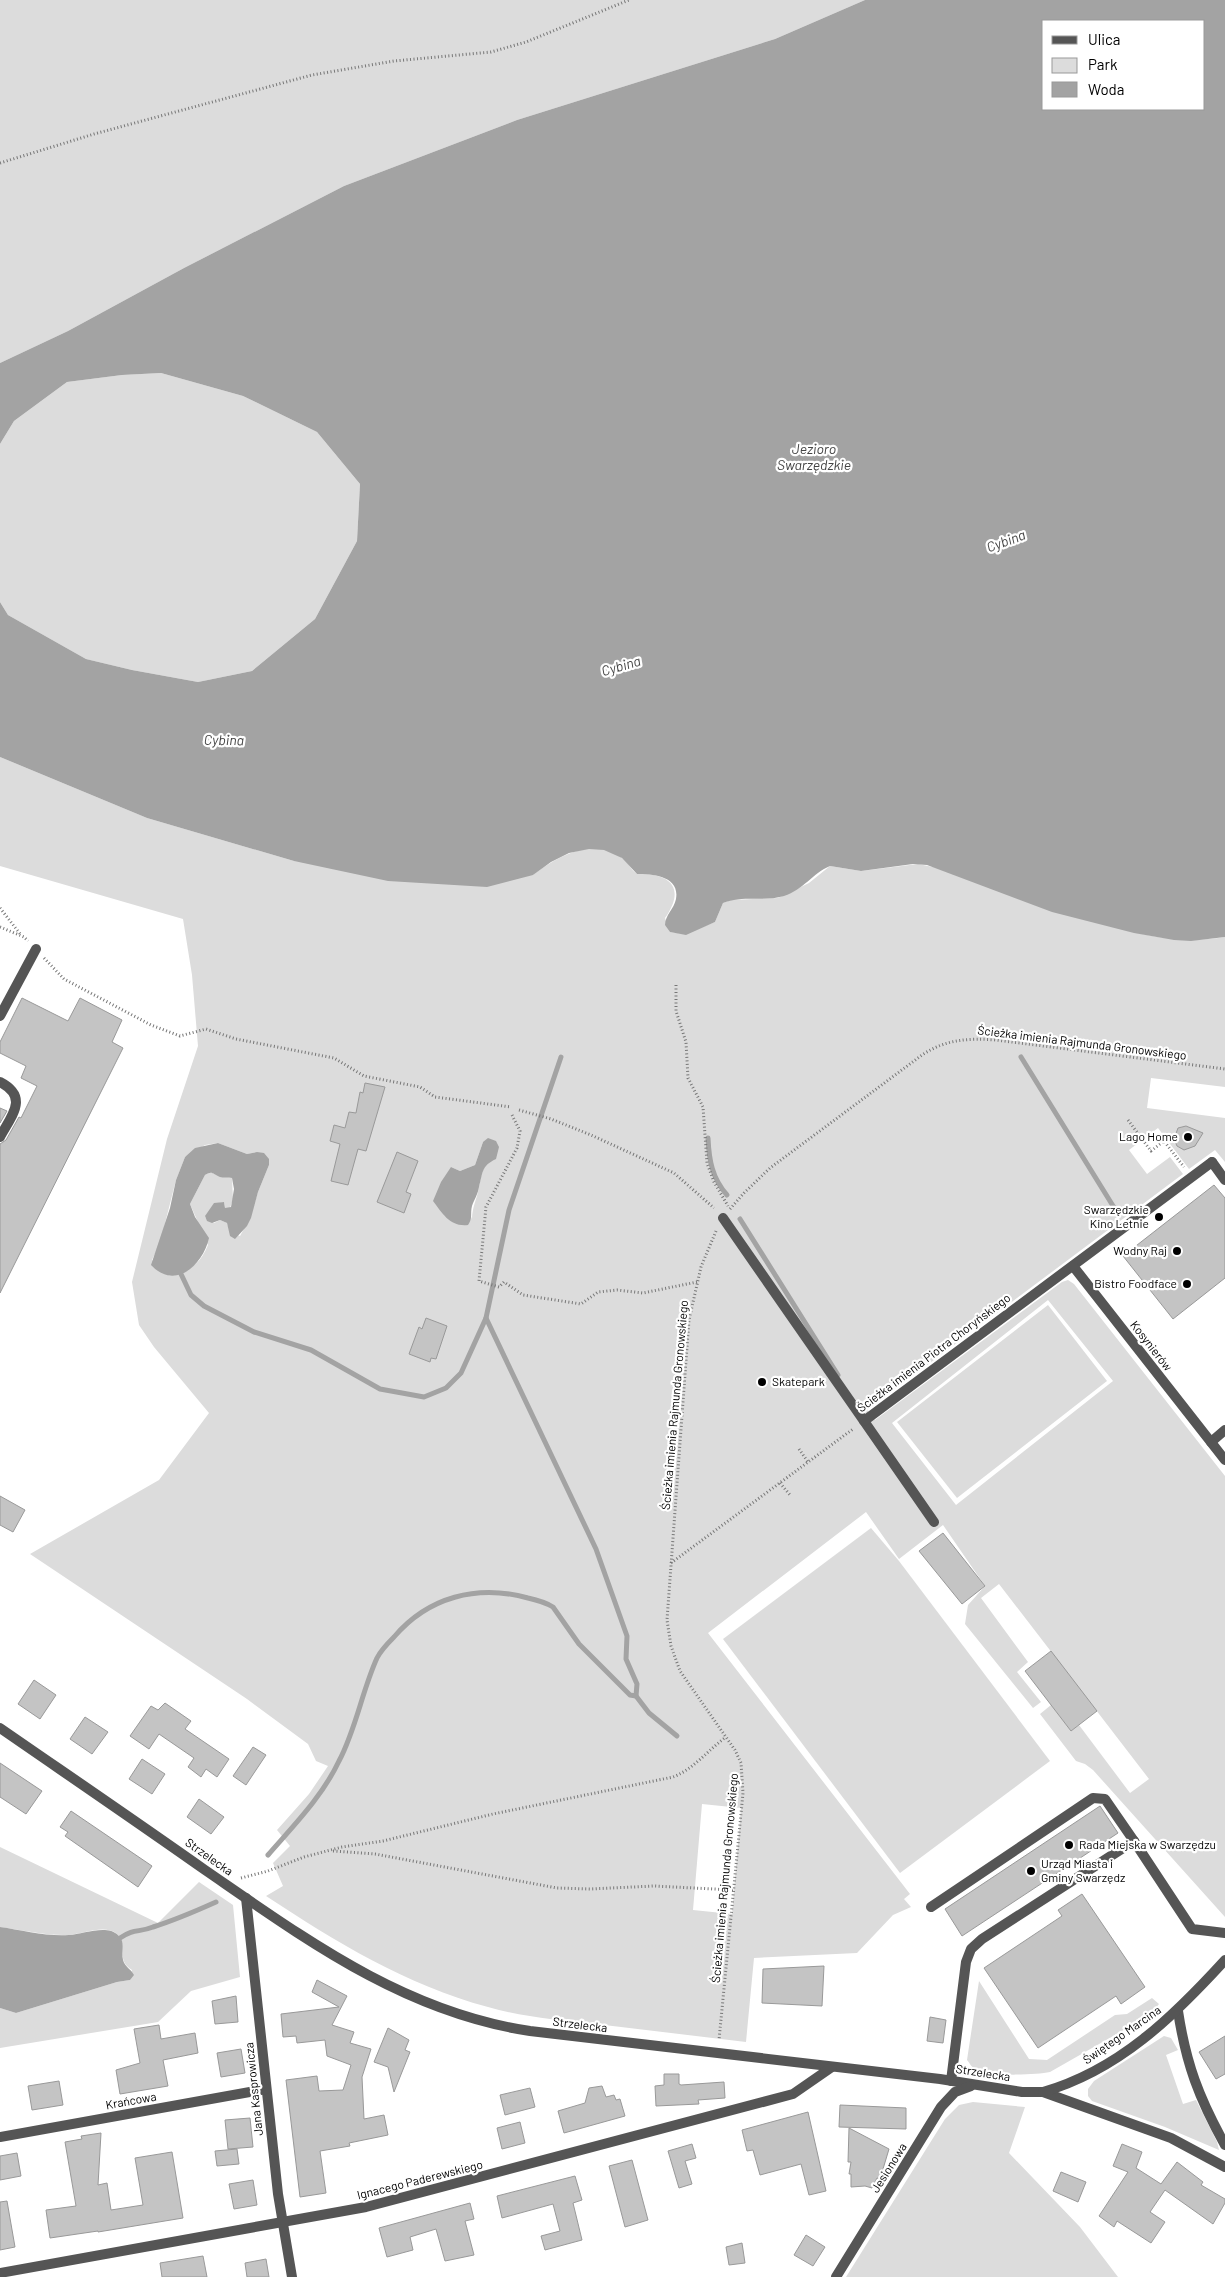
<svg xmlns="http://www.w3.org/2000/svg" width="1225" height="2277" font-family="Barlow,sans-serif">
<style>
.green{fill:#dcdcdc;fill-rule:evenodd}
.water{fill:#a3a3a3;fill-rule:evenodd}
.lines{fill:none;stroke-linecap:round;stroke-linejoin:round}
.stream{stroke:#a3a3a3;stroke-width:5}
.building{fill:#c4c4c4;stroke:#999}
.path{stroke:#777;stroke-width:3;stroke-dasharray:1 2.5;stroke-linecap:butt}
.lane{stroke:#555;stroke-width:10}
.street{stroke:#555;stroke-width:10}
.poi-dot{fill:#000;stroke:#fff;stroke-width:2}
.labels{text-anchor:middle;stroke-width:4.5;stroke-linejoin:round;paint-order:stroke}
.street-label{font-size:12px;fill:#000;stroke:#fff}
.poi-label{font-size:12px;fill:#000;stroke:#fff;text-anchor:end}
.water-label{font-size:14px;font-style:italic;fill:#444;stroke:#fff}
</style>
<rect width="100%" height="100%" fill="#fff"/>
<g class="green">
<path d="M0,0H865L775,39L517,120L344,186L184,268L68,331L0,363Z"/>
<path d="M161,373L243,396L317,432L360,484L357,541L315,619L252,671L198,682L132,670L86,659L8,615L0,602V444L14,421L67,382L122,375Z"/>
<path d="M0,757L147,818L294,861L533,875C557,857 593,836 622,858C628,862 631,870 637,874C671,873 686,888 665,918L670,932L685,934L715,922L723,903L731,900L778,898L809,883L830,866L861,871L918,864L938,868C978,883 1018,895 1058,908C1117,927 1162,947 1225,937V1087L1151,1078L1147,1108L1225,1118V1162L1215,1150L1189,1169L1158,1128L1129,1150L1147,1174L1170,1157L1183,1174L867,1410L875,1420L1062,1282L1068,1280L1074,1284L1225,1476V1917L1093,1770L1085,1764L1076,1761L1040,1714L1051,1705L1071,1731L1079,1725L1130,1793L1149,1779L999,1584L981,1598L1028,1662L1017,1672L1041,1702L1033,1708L965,1624L968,1605L985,1586L943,1525L899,1559L866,1512L708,1633L910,1894L904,1899L911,1907L893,1915L857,1953L754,1958L746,2042C696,2036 646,2030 596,2024C560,2020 523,2017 488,2007C406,1985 336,1942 266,1896L283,1886L273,1863L290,1846L277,1830L309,1794L328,1766L316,1761L308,1744L247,1699L30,1554L159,1480L209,1413L154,1347L139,1325L132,1282L167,1139L198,1046L192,975L183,919L0,866ZM483,1142L487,1163C481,1172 481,1177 479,1187C477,1199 472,1207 472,1219L451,1167L460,1171L475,1165ZM218,1143L247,1154L257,1152L269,1165L258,1192L250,1218L240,1236L230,1232L227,1223L220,1220L214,1223L205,1217L214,1204L224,1202L225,1208H230L233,1199L232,1178L209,1172L205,1175L190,1204L208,1245C199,1266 190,1270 169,1276L152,1260L160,1243L176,1180L185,1157L205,1145ZM1048,1300L1113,1381L956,1505L892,1423ZM702,1804L741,1808L732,1914L693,1910Z"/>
<path d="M1048,1305L1107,1381L957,1498L897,1422Z"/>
<path d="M871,1528L899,1561L1050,1761L900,1873L723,1639Z"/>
<path d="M0,1847L158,1923L199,1882L233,1905L240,1977L191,1991L158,2022L0,2048V2008L16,2013L117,1982L130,1980L132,1970C114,1959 130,1945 117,1934C105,1924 83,1934 69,1935C47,1936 22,1930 0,1927Z"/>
<path d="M979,1981L1029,2059L1047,2060L1115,2015L1127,2014L1152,1998L1159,2004L1150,2015L1050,2072C1035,2075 987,2077 975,2069C971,2067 970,2063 967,2060Z"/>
<path d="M1164,2036L1171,2038L1178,2050L1166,2055L1183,2104L1196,2100L1217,2142L1219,2150L1165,2127L1092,2101L1088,2096V2089L1094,2081Z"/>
<path d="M973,2102L1025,2107L1009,2153L1080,2227L1118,2277H846L945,2119L959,2105Z"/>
</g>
<g class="water">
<path d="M865,0H1225V937L1191,941L1174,940L1134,933L1052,912L927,865L913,864L861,871L830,866C813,873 803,890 784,896C764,902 742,895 723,903L715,922L686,935L670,932L665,925C665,915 674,909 676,899C680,876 653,874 637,874L622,858L604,850L589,849L569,853L551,862L533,875L487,887L388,881L294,861L147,818L0,757V602L8,615L86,659L132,670L198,682L252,671L315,619L357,541L360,484L317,432L243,396L161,373L122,375L67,382L14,421L0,444V363L68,331L184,268L344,186L517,120L775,39ZM1044,21H1204V109H1044Z"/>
<path d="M488,1138L496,1141L499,1147L496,1159C481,1166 483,1173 479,1187C478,1194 474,1200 472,1206C470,1214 473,1218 468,1225C450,1227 443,1214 433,1201L441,1182L451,1167L460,1171L475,1165L483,1142Z"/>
<path d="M218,1143L247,1154L257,1152L264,1153L269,1159V1165L258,1192L251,1218L247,1226L235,1239L230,1236L227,1223L220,1220L212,1223L207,1221L205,1216L214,1203L224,1202L225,1208L231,1207L234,1189L232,1178C228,1177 223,1178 220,1177C213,1174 212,1170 205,1175L190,1204L195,1217L209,1238C203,1265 175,1291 151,1265L170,1208L176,1180L185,1157L195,1148Z"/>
<path d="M0,1927C21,1930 49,1937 69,1935C83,1934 107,1924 118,1935C126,1942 121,1951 123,1960C125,1967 131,1969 134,1975L130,1980L117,1982L16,2013L0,2008Z"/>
</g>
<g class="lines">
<g class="stream">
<path d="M1021,1057L1118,1214"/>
<path d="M708,1138C709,1160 712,1178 727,1195"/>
<path d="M740,1219L838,1375"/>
<path d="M181,1274L191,1295L204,1306L254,1332L311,1350L380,1389L424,1397L446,1388L461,1373L486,1318"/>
<path d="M636,1696L649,1713L677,1736"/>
<path d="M268,1855C294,1825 322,1797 339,1761C356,1729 362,1691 377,1658C381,1650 388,1643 394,1637C428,1597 477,1584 528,1598C537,1600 545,1602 553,1607L579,1644L630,1695L636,1696L637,1684L626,1659L627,1636L596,1549L486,1318L509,1210L561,1057"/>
<path d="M120,1938C135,1928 138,1933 153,1927C175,1920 196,1911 216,1902"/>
</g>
</g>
<g class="building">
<path d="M22,998L68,1021L80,998L122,1020L112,1042L123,1048L0,1293V1144L6,1140L19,1117L21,1118L37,1086L21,1078L26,1066L0,1053V1042Z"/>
<path d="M365,1083L385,1087L366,1151L358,1149L348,1185L331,1181L340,1144L330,1141L334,1125L345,1128L349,1112L356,1113L360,1092L363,1093Z"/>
<path d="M0,1108L7,1111L0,1123Z"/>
<path d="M1186,1126L1203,1133L1195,1146L1184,1150L1177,1146L1174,1139L1178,1128Z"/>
<path d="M397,1152L418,1161L406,1192L411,1194L404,1213L377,1202Z"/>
<path d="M1214,1185L1225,1198V1278L1173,1319L1123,1256Z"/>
<path d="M426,1318L447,1326L436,1359L431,1358L430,1362L409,1354L419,1327L422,1329Z"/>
<path d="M0,1496L25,1510L13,1532L0,1525Z"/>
<path d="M943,1533L985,1586L962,1604L919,1551Z"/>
<path d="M1051,1651L1097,1711L1071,1731L1025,1671Z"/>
<path d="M34,1680L56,1695L40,1719L18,1704Z"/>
<path d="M165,1703L191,1721L185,1729L229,1759L217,1777L206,1769L201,1777L188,1767L194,1758L159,1734L149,1749L130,1736L151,1706L158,1710Z"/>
<path d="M85,1717L108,1732L92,1754L70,1739Z"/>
<path d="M253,1747L266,1755L246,1785L233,1776Z"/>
<path d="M142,1759L165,1774L152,1794L129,1779Z"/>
<path d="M0,1763L42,1791L26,1814L0,1797Z"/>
<path d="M199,1799L224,1817L211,1834L187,1817Z"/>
<path d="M1100,1806L1118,1833L962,1936L945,1909Z"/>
<path d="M71,1811L152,1866L138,1887L65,1836L68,1832L60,1827Z"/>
<path d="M1082,1894L1145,1987L1121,2004L1116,1996L1038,2048L984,1968L1062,1916L1058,1910Z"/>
<path d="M824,1966L822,2006L762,2003L763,1969Z"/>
<path d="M317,1980L347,1996L332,2025L354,2032L350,2043L371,2049L362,2077L364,2119L384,2115L388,2135L349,2143L350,2146L320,2151L326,2193L300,2197L286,2080L317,2076L319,2091L343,2090L351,2065L327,2056L325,2040L297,2043L296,2036L283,2037L281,2014L339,2007L312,1992Z"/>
<path d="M236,1996L238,2022L215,2024L212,2001Z"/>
<path d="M930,2017L946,2020L943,2043L927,2041Z"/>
<path d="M159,2025L161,2039L195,2033L198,2053L163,2060L168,2086L120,2094L116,2070L140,2063L134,2029Z"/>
<path d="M388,2028L409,2040L405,2050L410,2052L394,2092L388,2067L374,2062Z"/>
<path d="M1225,2036V2074L1216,2079L1199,2052Z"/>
<path d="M241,2049L245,2073L221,2077L217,2053Z"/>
<path d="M664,2074H679V2084L681,2085L724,2082L725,2098L698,2100L699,2104L656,2106L655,2086L664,2085Z"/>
<path d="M59,2081L63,2105L32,2110L28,2086Z"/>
<path d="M602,2086L606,2097L614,2095L616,2100L620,2099L625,2116L564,2133L558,2111L585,2103L589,2088Z"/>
<path d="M530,2088L535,2107L505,2115L500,2095Z"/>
<path d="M840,2105L906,2108V2129L839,2127Z"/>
<path d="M808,2112L826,2191L809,2195L801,2164L760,2175L753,2150L747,2151L742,2130Z"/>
<path d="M250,2118L253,2147L228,2149L225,2120Z"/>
<path d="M520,2122L525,2143L502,2149L497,2128Z"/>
<path d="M849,2128L889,2149L880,2179L877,2178L872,2188L865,2186L851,2187V2174H849L851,2162H848Z"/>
<path d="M101,2133L98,2185L107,2183L111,2210L143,2205L135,2158L172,2152L183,2218L98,2232V2231L50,2238L46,2210L76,2206L65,2142L82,2139L81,2136Z"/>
<path d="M692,2144L696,2158L685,2161L692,2184L679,2188L668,2151Z"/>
<path d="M1122,2144L1142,2152L1136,2168L1161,2184L1177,2162L1203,2182L1201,2185L1225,2199V2203L1213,2224L1165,2190L1150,2212L1165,2222L1151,2243L1117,2221L1114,2227L1099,2216L1128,2172L1113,2166Z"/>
<path d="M237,2149L239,2164L217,2166L215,2151Z"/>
<path d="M17,2153L21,2176L0,2180V2156Z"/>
<path d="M632,2160L648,2220L625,2227L609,2166Z"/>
<path d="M1061,2172L1086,2182L1078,2202L1053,2191Z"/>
<path d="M575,2176L582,2200L573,2203L582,2240L545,2250L541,2236L560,2231L553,2204L502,2218L497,2196Z"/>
<path d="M253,2180L257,2205L234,2209L229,2184Z"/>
<path d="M7,2201L15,2247L0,2250V2202Z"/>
<path d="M470,2203L474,2219L465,2221L474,2255L445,2261L436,2229L410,2237L413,2250L387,2257L379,2228Z"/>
<path d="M806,2235L825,2247L813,2266L794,2255Z"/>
<path d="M742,2243L745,2263L729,2265L726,2247Z"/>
<path d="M203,2256L207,2277H162L160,2263Z"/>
<path d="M266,2259L269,2277H247L245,2263Z"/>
</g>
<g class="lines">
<g class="path">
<path d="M0,163L94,134L312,75L394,61L491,52L526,42L629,0"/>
<path d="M0,908L21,935"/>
<path d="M0,927L24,937L28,941"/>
<path d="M44,958L64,979L151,1025L180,1036L206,1029L236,1039L334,1058L364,1076L420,1087L435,1097L511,1107"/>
<path d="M676,985V1011L686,1042L688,1078L703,1107L707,1163L714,1182L728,1206"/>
<path d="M519,1110L551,1119L591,1135L674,1173L714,1208"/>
<path d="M512,1115L520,1131L517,1148L486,1207L479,1281L499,1287L504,1282L523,1295L581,1304L598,1292L617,1290L643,1293L697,1282"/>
<path d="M1128,1120L1151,1151L1164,1141L1184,1167"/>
<path d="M730,1209L744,1193L770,1168L922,1055C946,1039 969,1038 996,1040L1225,1069"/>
<path d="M716,1231L701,1267L689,1320L667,1620L671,1646L680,1671L735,1750L741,1763L743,1793L719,2040"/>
<path d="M799,1449L808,1462"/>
<path d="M780,1483L790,1495"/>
<path d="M671,1563L853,1429"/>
<path d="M333,1851L375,1854L557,1888L590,1889L654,1886L734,1890"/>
<path d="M241,1878L268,1871L304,1857L342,1847L383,1841L493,1814L673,1777C694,1769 708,1750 726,1737"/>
</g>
<g class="lane">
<path d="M0,1016L36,949"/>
<path d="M0,1082C29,1097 12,1115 0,1137"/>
<path d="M1212,1162L1225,1180"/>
<path d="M864,1421L934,1522"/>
<path d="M1211,1442L1225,1430"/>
<path d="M931,1907L1093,1798L1105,1799L1134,1841"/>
<path d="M951,2081L966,1962L971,1949L982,1939L1134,1841L1192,1929L1225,1933"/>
</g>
<g class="street">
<path d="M723,1218L864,1421L1212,1162"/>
<path d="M1073,1266L1225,1460"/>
<path d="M0,1728C68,1775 137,1822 205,1870C307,1940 404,2012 530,2031L940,2079L1022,2092H1043L1171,2138L1225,2167"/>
<path d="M246,1898L278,2194L292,2277"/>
<path d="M1178,2011C1186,2064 1199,2098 1225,2145"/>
<path d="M1043,2092C1119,2070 1173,2017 1225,1960"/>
<path d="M0,2137L266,2089"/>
<path d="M0,2273L366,2207L793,2094L832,2067"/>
<path d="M836,2277L941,2107L955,2092L971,2086"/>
</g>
</g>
<g class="poi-dot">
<circle cx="1188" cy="1137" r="5"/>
<circle cx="1159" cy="1217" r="5"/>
<circle cx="1177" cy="1251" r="5"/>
<circle cx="1187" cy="1284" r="5"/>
<circle cx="762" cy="1382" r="5"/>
<circle cx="1069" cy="1845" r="5"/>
<circle cx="1031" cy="1871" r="5"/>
</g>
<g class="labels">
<g class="street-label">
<text transform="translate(1082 1043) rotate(7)" y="4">Ścieżka imienia Rajmunda Gronowskiego</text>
<text transform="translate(1151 1346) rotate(52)" y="4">Kosynierów</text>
<text transform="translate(934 1353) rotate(-37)" y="4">Ścieżka imienia Piotra Choryńskiego</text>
<text transform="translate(675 1405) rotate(-85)" y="4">Ścieżka imienia Rajmunda Gronowskiego</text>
<text transform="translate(209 1857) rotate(35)" y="4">Strzelecka</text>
<text transform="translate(725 1878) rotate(-85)" y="4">Ścieżka imienia Rajmunda Gronowskiego</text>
<text transform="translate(580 2025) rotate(7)" y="4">Strzelecka</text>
<text transform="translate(1122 2035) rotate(-35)" y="4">Świętego Marcina</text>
<text transform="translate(983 2073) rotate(9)" y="4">Strzelecka</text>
<text transform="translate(254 2089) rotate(-96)" y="4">Jana Kasprowicza</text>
<text transform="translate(131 2101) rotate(-10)" y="4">Krańcowa</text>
<text transform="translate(889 2168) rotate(-58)" y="4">Jesionowa</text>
<text transform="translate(420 2180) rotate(-14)" y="4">Ignacego Paderewskiego</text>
</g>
<g class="poi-label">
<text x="1178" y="1141">Lago Home</text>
<text x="1149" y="1214">Swarzędzkie<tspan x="1149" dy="14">Kino Letnie</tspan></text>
<text x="1167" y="1255">Wodny Raj</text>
<text x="1177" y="1288">Bistro Foodface</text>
<text x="772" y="1386" text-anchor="start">Skatepark</text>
<text x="1079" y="1849" text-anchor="start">Rada Miejska w Swarzędzu</text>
<text x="1041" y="1868" text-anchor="start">Urząd Miasta i<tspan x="1041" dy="14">Gminy Swarzędz</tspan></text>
</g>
<g class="water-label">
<text x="814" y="454">Jezioro<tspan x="814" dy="16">Swarzędzkie</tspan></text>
<text transform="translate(1006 541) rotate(-20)" y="5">Cybina</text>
<text transform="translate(621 666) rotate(-16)" y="5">Cybina</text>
<text transform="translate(224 740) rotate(1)" y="5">Cybina</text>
</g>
</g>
<rect x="1042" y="20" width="162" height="90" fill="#ffffff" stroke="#999999"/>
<rect x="1052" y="36" width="25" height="8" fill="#555555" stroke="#999999"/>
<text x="1088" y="45" font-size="15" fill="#000000">Ulica</text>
<rect x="1052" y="58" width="25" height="15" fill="#dcdcdc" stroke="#999999"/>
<text x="1088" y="70" font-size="15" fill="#000000">Park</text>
<rect x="1052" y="82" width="25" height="15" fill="#a3a3a3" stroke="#999999"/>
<text x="1088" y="95" font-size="15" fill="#000000">Woda</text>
</svg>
